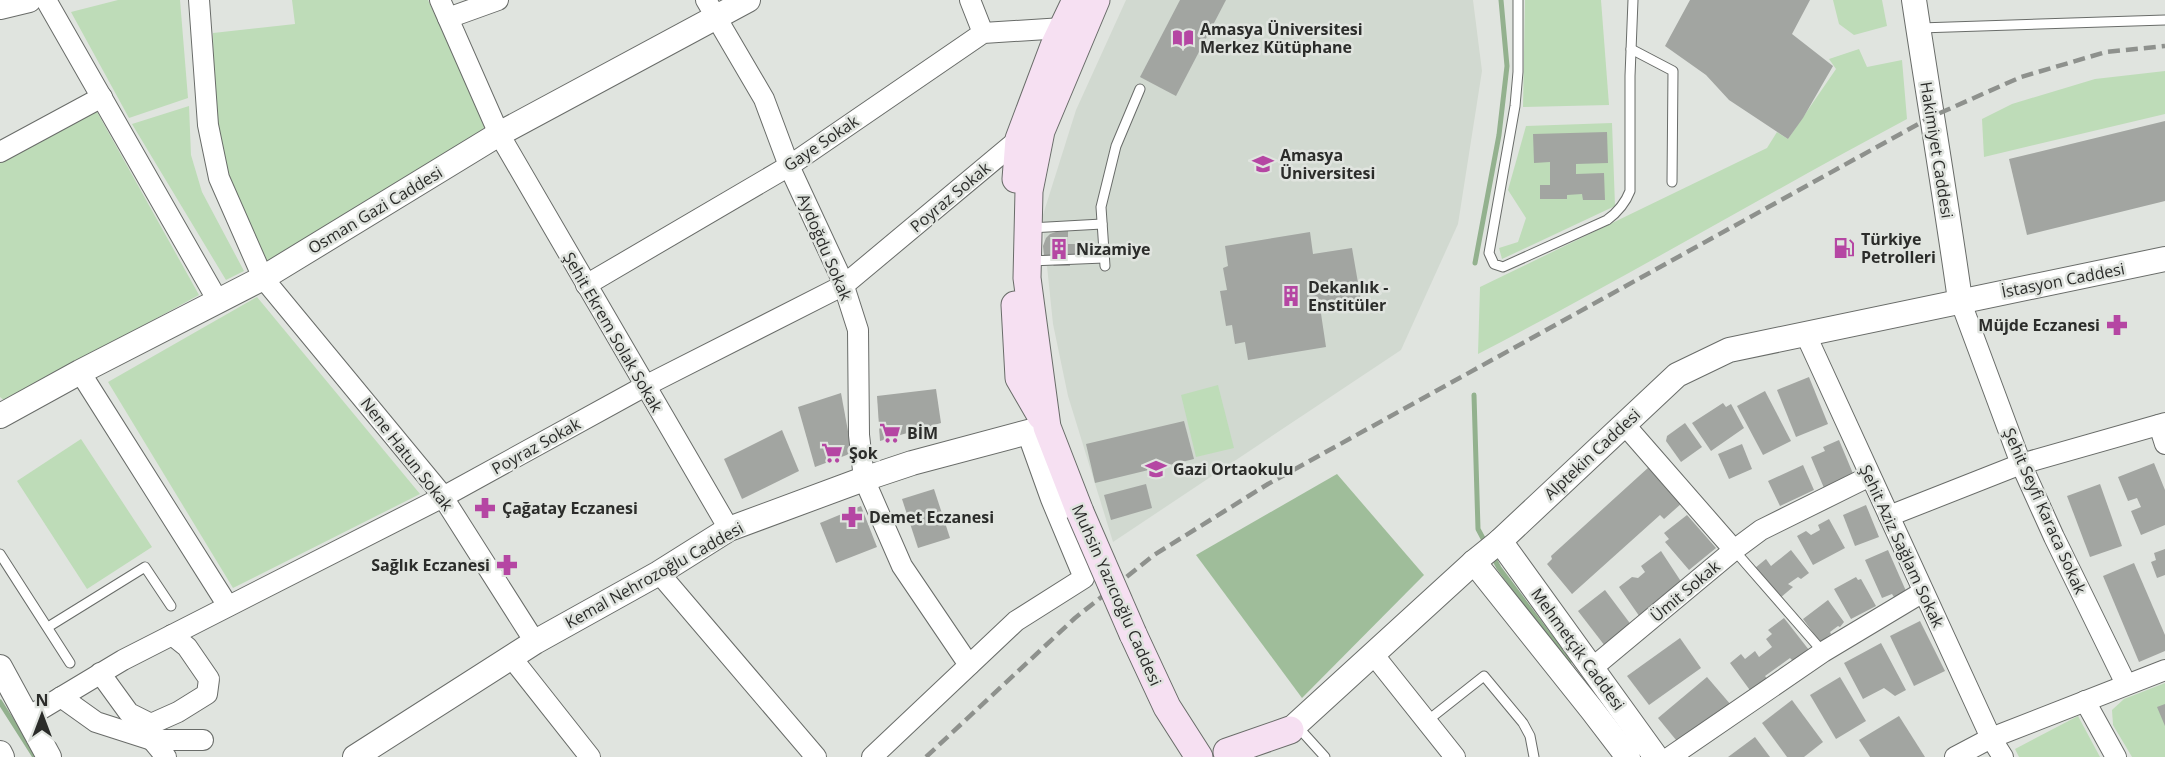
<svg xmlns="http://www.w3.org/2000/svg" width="2165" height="757" font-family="'Open Sans',sans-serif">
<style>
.built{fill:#d1d9d0}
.green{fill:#bedcb8}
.forest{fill:#9fbd9a}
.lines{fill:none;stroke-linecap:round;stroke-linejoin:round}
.stream{stroke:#93b18e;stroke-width:5}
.building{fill:#a2a5a1}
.service-casing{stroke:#696c69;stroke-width:11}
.minor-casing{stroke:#696c69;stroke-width:22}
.tertiary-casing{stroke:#696c69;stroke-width:26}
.secondary-casing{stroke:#696c69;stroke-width:29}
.service{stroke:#fff;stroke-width:9}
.minor{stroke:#fff;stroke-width:20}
.tertiary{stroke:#fff;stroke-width:24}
.secondary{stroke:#f6e0f2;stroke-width:27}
.rail{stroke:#8e918d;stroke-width:4.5;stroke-dasharray:12 6;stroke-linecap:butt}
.secondary-bridge-casing{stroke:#696c69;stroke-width:29;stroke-linecap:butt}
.secondary-bridge{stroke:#f6e0f2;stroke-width:27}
.labels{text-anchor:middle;stroke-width:5;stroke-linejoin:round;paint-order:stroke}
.poi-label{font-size:16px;font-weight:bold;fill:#2b2c2a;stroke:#e0e4df;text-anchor:start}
.street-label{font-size:16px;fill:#2b2c2a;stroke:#e0e4df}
</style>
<rect width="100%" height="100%" fill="#e0e4df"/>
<path class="built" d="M1126,0H1473L1482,71L1458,224L1401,350L1113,542L1068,396L1053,324L1042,218L1076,110Z"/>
<g class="green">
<path d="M118,0H180L188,98L129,118L71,12Z"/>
<path d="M292,0H428L488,131L267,262L231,185L214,106L213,33L295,24Z"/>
<path d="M1525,0H1601L1609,105L1523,107Z"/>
<path d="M1833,0H1882L1887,26L1854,35L1839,24Z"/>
<path d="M1859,49L1867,67L1902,60L1907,119C1763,196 1623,279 1478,354L1480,287L1767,148L1777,132L1788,139L1836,69L1829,59Z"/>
<path d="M2165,71V114L1984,157L1982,119L2012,104L2095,79Z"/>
<path d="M189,106L191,155L202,192L244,271L226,280L132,124Z"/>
<path d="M96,110L199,295L5,401L0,397V163Z"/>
<path d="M1612,123L1615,206L1502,259L1499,248L1518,242L1526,218L1508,190L1526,126Z"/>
<path d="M257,297L420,494L233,588L108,382Z"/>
<path d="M1218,385L1234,448L1196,457L1181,395Z"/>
<path d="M81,439L152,547L87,589L17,481Z"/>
<path d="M2165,683V757H2132L2113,725L2112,710L2124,699Z"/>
<path d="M2078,716L2100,757H2019L2015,749Z"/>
</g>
<path class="forest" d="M1337,474L1424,575L1302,698L1196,555Z"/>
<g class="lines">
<g class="stream">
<path d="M1475,263L1499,135L1507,66L1501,0"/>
<path d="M1474,395L1478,529L1486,544"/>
<path d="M1492,555L1499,568L1569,662"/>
<path d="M0,702L35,757"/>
</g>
</g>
<g class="building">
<path d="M1180,0H1226L1176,96L1140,77Z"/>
<path d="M1690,0H1810L1792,34L1833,66L1803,118L1788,139L1729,100L1706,75L1665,46Z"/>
<path d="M2165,121V201L2027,235L2009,159Z"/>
<path d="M1607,132L1608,163L1576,164V174L1604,173L1605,200H1583L1582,194L1567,195V199H1540V185H1550V162L1534,163L1533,134Z"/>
<path d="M1068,231V244H1075V256L1069,257L1070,266H1054L1044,256L1043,246L1046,238L1050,234L1056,232Z"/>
<path d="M1310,232L1313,254L1352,248L1361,300L1320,307L1326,347L1248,360L1245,342L1235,344L1232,325L1226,326L1220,291L1227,290L1223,268L1228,266L1225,246Z"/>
<path d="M1809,377L1828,424L1796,437L1777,390Z"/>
<path d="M936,389L941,423L880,441L877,396Z"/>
<path d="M1765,391L1791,441L1763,455L1737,406Z"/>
<path d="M841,393L852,453L815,467L798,407Z"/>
<path d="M1723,403L1726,407L1731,404L1744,428L1711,451L1692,423Z"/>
<path d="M1184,421L1194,459L1095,483L1086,444Z"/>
<path d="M1685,423L1702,447L1681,462L1666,441L1667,436Z"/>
<path d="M782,430L799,471L742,499L724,459Z"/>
<path d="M1839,440L1854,476L1824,488L1811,457L1825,451L1823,447Z"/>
<path d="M1742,444L1752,469L1729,479L1718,454Z"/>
<path d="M2154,463L2165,490V525L2141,535L2131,511L2141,507L2137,498L2128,501L2118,477Z"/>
<path d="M1803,465L1814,490L1780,506L1768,481Z"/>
<path d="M1649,467L1682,503L1664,519L1660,515L1572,594L1547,564L1552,559L1551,556Z"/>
<path d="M1146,484L1152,508L1111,520L1104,495Z"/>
<path d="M2100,484L2122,546L2090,557L2067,496Z"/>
<path d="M934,489L950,538L918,548L902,499Z"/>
<path d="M1866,505L1879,537L1855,546L1843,515Z"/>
<path d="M861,506L877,547L836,563L820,523Z"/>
<path d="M1687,515L1716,548L1689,570L1665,542L1669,539L1664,533Z"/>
<path d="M1829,519L1845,548L1813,565L1797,536L1806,531L1811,535L1820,530L1818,525Z"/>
<path d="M2165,549V575L2157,578L2151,562L2156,560L2154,553Z"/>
<path d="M1791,550L1809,573L1801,579L1798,577L1788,584L1793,587L1780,598L1755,568L1766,559L1771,566Z"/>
<path d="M1888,550L1906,591L1894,597L1892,594L1882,598L1865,560Z"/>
<path d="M1661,551L1682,583L1642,620L1619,587L1632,577L1638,578L1645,572L1641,566Z"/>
<path d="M2134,563L2165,635V651L2139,662L2103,576Z"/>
<path d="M1856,577L1858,580L1861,579L1876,606L1851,619L1834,589Z"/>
<path d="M1605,590L1632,626L1605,646L1578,611Z"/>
<path d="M1828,600L1844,622L1840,627L1838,626L1830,632L1831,634L1820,642L1803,619Z"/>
<path d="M1784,618L1809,650L1793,661L1790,658L1765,676L1769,681L1752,693L1730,663L1741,654L1745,659L1755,651L1759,657L1772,647L1766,639L1772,634L1768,630Z"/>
<path d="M1920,621L1945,671L1914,686L1890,636Z"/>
<path d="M1680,638L1701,668L1649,705L1627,676Z"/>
<path d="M1881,643L1906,690L1895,696L1884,688L1863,699L1844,663Z"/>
<path d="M1707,677L1731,705L1681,746L1658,718Z"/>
<path d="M1840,677L1866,721L1836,739L1810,695Z"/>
<path d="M1792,700L1823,742L1804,757H1787L1762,723Z"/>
<path d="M2165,704V726L2157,707Z"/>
<path d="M1899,716L1925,757H1870L1859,740Z"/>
<path d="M1755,737L1770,757H1728Z"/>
</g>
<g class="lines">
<defs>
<g id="service">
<path d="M1518,0V72L1515,106L1489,253L1494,264L1503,267L1607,220C1618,212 1625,204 1630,191V76L1633,0"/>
<path d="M1920,28L2165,20"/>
<path d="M1631,49L1673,71L1672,182"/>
<path d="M1030,228L1102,224"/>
<path d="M1030,261L1104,258"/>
<path d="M1105,266L1101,207L1116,146L1140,89"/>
<path d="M1734,550L1823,652"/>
<path d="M0,554L70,663"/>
<path d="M48,627L145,567L171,606"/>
<path d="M1427,721L1484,676L1523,723L1530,736L1534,757"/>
<path d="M1297,726L1325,757"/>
</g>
<g id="minor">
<path d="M46,0L218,301"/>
<path d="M199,0L208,125L219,178L263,278L439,491L535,642"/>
<path d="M440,0L499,134L729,529"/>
<path d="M706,0L764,99L789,166L842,280L858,330L859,435L864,479L902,566L969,665"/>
<path d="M970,0L983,33"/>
<path d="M448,18L498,0"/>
<path d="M0,152L102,97"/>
<path d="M586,285L789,166L983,33L1063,28"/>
<path d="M1960,300L2021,464L2054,537L2126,684"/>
<path d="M1805,333L1991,738L2003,757"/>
<path d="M80,372L228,606"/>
<path d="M2159,425L2165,444"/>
<path d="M1889,516L2021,464L2165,423"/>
<path d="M1734,550L1761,530L1870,476"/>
<path d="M659,573L816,757"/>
<path d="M1373,654L1455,757"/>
<path d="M511,657L590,757"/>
<path d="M1591,669L1734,550L1624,424"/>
<path d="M100,673L129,713L151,724L178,712L207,694L209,679L187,647L172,635"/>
<path d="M61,697L96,722L152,740H203"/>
<path d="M2085,701L2116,757"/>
<path d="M28,717L123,660L443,497L645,386L844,285L1019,139"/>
<path d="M152,740L166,757"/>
<path d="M872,757L1016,621L1084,578L1051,499L1027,432"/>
<path d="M1670,757L1823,652L1923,592"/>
<path d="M1955,757L1991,738L2165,670"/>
</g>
<g id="tertiary">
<path d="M1914,0C1929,100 1946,200 1960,300"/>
<path d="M0,7L29,0"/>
<path d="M0,416L80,372L263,278L499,134L748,0"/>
<path d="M1500,541L1656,757"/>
<path d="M1474,562L1592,710L1628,757"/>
<path d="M0,667L49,757"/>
<path d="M1290,730L1474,562L1500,541L1677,375L1729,350L2165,259"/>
<path d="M0,753L2,757"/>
<path d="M355,757L535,642L659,573L729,529L864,479L912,463L1047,427"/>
</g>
<g id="secondary">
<path d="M1016,179L1019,139L1054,46L1076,0"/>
<path d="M1015,305L1019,378L1041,416"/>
<path d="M1080,512L1047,427L1027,278L1029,191L1041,131L1096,0"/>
<path d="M1133,634L1167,707L1199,757"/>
<path d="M1227,752L1290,730"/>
</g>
</defs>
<use href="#service" class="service-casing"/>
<use href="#minor" class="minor-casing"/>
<use href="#tertiary" class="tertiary-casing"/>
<use href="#secondary" class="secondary-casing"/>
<use href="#service" class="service"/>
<use href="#minor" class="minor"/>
<use href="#tertiary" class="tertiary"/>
<use href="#secondary" class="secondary"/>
<path class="rail" d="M926,757L1075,618L1154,555L1268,484L1931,117L2021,77L2106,52L2165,46"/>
<defs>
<path id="secondary-bridge" d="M1080,512L1133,634"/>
</defs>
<use href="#secondary-bridge" class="secondary-bridge-casing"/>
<use href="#secondary-bridge" class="secondary-bridge"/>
</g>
<defs>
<symbol id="library-bare" viewBox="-9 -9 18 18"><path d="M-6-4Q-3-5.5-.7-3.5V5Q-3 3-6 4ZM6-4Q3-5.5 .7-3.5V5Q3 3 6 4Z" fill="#b546a3" stroke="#e0e4df" stroke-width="2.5" paint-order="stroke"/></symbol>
<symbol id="university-bare" viewBox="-9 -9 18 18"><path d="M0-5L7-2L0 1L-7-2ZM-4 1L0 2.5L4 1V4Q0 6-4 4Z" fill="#b546a3" stroke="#e0e4df" stroke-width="2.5" paint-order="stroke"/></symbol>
<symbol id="fuel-bare" viewBox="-9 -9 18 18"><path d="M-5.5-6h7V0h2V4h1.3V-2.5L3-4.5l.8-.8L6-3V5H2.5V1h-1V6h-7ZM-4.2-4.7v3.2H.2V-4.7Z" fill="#b546a3" stroke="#e0e4df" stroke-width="2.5" paint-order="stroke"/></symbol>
<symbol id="building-bare" viewBox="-9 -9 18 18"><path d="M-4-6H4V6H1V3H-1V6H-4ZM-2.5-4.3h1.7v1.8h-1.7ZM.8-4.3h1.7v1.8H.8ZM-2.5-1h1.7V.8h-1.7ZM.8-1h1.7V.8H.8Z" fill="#b546a3" stroke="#e0e4df" stroke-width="2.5" paint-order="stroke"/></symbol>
<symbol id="pharmacy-bare" viewBox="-9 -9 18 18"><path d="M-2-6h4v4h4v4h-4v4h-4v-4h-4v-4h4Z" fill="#b546a3" stroke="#e0e4df" stroke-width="2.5" paint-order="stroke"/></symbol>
<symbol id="supermarket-bare" viewBox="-9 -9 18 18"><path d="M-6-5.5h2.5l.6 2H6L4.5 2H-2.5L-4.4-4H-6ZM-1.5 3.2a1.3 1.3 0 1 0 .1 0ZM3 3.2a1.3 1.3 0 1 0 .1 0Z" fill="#b546a3" stroke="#e0e4df" stroke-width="2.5" paint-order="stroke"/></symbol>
<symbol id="school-bare" viewBox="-9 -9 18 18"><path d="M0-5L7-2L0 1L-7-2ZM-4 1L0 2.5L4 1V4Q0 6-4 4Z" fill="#b546a3" stroke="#e0e4df" stroke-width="2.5" paint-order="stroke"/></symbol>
</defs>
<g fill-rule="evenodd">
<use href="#library-bare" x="1168" y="23" width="30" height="30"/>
<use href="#university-bare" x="1248" y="149" width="30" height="30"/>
<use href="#fuel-bare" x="1829" y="233" width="30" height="30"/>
<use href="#building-bare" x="1044" y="234" width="30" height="30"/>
<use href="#building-bare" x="1276" y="281" width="30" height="30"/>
<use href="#pharmacy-bare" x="2102" y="310" width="30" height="30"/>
<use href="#supermarket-bare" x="875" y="418" width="30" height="30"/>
<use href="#supermarket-bare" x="817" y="438" width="30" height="30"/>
<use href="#school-bare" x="1141" y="454" width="30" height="30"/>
<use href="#pharmacy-bare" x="470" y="493" width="30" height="30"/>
<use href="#pharmacy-bare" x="837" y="502" width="30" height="30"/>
<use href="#pharmacy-bare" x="492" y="550" width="30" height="30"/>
</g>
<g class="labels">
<g class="poi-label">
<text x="1200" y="35">Amasya Üniversitesi<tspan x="1200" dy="18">Merkez Kütüphane</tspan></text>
<text x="1280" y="161">Amasya<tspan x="1280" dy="18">Üniversitesi</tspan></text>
<text x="1861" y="245">Türkiye<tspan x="1861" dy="18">Petrolleri</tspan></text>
<text x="1076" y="255">Nizamiye</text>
<text x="1308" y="293">Dekanlık -<tspan x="1308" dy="18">Enstitüler</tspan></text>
<text x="2100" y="331" text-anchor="end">Müjde Eczanesi</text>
<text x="907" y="439">BİM</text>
<text x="849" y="459">Şok</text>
<text x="1173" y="475">Gazi Ortaokulu</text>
<text x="502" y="514">Çağatay Eczanesi</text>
<text x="869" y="523">Demet Eczanesi</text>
<text x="490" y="571" text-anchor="end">Sağlık Eczanesi</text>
</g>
<g class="street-label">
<text transform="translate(821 143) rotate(-34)" y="6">Gaye Sokak</text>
<text transform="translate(1937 150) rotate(81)" y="6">Hakimiyet Caddesi</text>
<text transform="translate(950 197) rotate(-40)" y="6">Poyraz Sokak</text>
<text transform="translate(375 210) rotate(-31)" y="6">Osman Gazi Caddesi</text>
<text transform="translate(825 247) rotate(67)" y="6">Aydoğdu Sokak</text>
<text transform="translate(2063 280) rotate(-11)" y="6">İstasyon Caddesi</text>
<text transform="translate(613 332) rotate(60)" y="6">Şehit Ekrem Solak Sokak</text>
<text transform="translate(536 446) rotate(-29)" y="6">Poyraz Sokak</text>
<text transform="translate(407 454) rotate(52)" y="6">Nene Hatun Sokak</text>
<text transform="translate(1592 454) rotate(-43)" y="6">Alptekin Caddesi</text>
<text transform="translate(2045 511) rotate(66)" y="6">Şehit Seyfi Karaca Sokak</text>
<text transform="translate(1902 546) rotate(65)" y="6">Şehit Aziz Sağlam Sokak</text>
<text transform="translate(654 575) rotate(-29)" y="6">Kemal Nehrozoğlu Caddesi</text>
<text transform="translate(1685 591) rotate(-40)" y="6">Ümit Sokak</text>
<text transform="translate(1117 595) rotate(66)" y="6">Muhsin Yazıcıoğlu Caddesi</text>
<text transform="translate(1578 649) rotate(54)" y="6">Mehmetçik Caddesi</text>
</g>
</g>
<g transform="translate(42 715)" stroke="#e0e4df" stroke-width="4.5" paint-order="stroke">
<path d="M0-4.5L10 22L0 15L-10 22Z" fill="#2b2c2a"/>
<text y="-9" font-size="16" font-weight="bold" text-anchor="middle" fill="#2b2c2a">N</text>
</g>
</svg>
